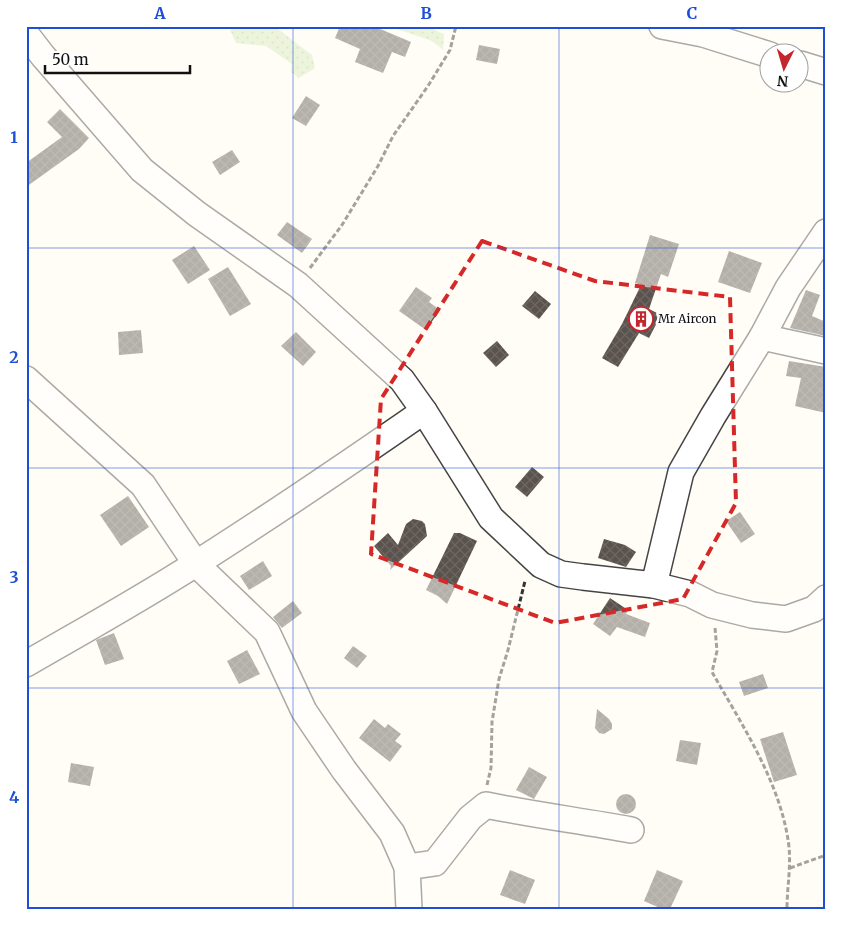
<svg xmlns="http://www.w3.org/2000/svg" width="852" height="935" font-family="Merriweather,serif">
<style>
.grass{fill:url(#grass-dots)}
.building{fill:url(#building-cross-hatch)}
.lines{fill:none;stroke-linecap:round;stroke-linejoin:round}
.minor-casing{stroke:#444;stroke-width:28}
.path{stroke:#333;stroke-width:3;stroke-dasharray:5 2.5;stroke-linecap:butt}
.minor{stroke:#fff;stroke-width:25}
.marked{fill:none;stroke:#d62828;stroke-width:4;stroke-dasharray:10 6;stroke-linejoin:round}
.grid{fill:none;stroke:#1d4ed8;stroke-width:1;stroke-opacity:0.55}
.labels{text-anchor:middle;stroke-width:5;stroke-linejoin:round;paint-order:stroke}
.poi-label{font-size:12px;fill:#111;stroke:#fff;text-anchor:start}
.neatline{fill:none;stroke:#1d4ed8;stroke-width:2}
.grid-label{font-size:16px;text-anchor:middle;font-weight:bold;fill:#1d4ed8}
</style>
<defs>
<pattern id="grass-dots" width="8" height="8" patternUnits="userSpaceOnUse" patternTransform="scale(1.25)"><rect width="8" height="8" fill="#d5ebbd"/><path d="M2 2h.1M6 6h.1" fill="none" stroke="#b6c8a1" stroke-width="1.8" stroke-linecap="round"/></pattern>
<pattern id="building-cross-hatch" width="8" height="8" patternUnits="userSpaceOnUse" patternTransform="scale(1.25)"><rect width="8" height="8" fill="#5a524d"/><path d="M0 0l8 8M0 8l8-8" fill="none" stroke="#6d6662"/></pattern>
</defs>
<rect width="100%" height="100%" fill="#fffdf5"/>
<g class="grass">
<path d="M243,26H274L312,55L315,68L299,78L291,72L292,64L266,46L236,43L230,30Z"/>
<path d="M388,26H426L444,34L443,50L432,41Z"/>
</g>
<g class="building">
<path d="M340,26H373L411,42L405,57L392,52L383,73L355,62L360,49L335,38Z"/>
<path d="M479,45L500,49L497,64L476,60Z"/>
<path d="M306,96L320,105L306,126L292,118Z"/>
<path d="M60,109L89,138L79,149L26,187V163L62,137L47,122Z"/>
<path d="M232,150L240,162L220,175L212,162Z"/>
<path d="M287,222L312,239L302,253L277,235Z"/>
<path d="M650,235L679,244L668,277L661,274L649,309L661,315L649,338L639,333L618,367L602,358L622,324L641,285L635,283Z"/>
<path d="M194,246L210,270L188,284L172,260Z"/>
<path d="M729,251L762,263L750,293L718,282Z"/>
<path d="M228,267L251,304L230,316L208,279Z"/>
<path d="M416,287L432,298L429,302L440,310L426,330L399,311Z"/>
<path d="M806,290L820,295L812,316L826,322V336L790,328Z"/>
<path d="M535,291L551,304L539,319L522,306Z"/>
<path d="M141,330L143,353L119,355L118,332Z"/>
<path d="M296,332L316,352L303,366L281,346Z"/>
<path d="M497,341L509,355L496,367L483,353Z"/>
<path d="M789,361L826,367V413L795,406L801,378L786,376Z"/>
<path d="M532,467L544,477L527,497L515,487Z"/>
<path d="M128,496L149,527L121,546L100,515Z"/>
<path d="M740,512L755,534L741,543L726,521Z"/>
<path d="M413,519L422,521L425,524L427,536L390,570L391,566L374,546L388,533L398,545L406,524Z"/>
<path d="M454,533H460L477,541L447,604L438,596L426,590Z"/>
<path d="M604,539L625,545L636,552L626,567L598,558Z"/>
<path d="M263,561L272,576L249,590L240,576Z"/>
<path d="M610,598L628,610L626,614L650,623L645,637L617,627L610,636L593,624Z"/>
<path d="M293,601L302,613L282,628L273,617Z"/>
<path d="M114,633L124,659L105,665L96,640Z"/>
<path d="M353,646L367,656L357,668L344,658Z"/>
<path d="M247,650L260,674L239,684L227,661Z"/>
<path d="M763,674L768,688L744,696L739,682Z"/>
<path d="M597,709L609,719L612,724V729L604,734L599,733L595,728Z"/>
<path d="M374,719L385,728L388,724L401,734L395,741L402,746L390,762L359,738Z"/>
<path d="M783,732L797,775L774,782L760,739Z"/>
<path d="M680,740L701,743L697,765L676,761Z"/>
<path d="M71,763L94,767L90,786L68,782Z"/>
<path d="M529,767L547,777L534,799L516,790Z"/>
<circle cx="626" cy="804" r="10"/>
<path d="M510,870L535,880L525,904L500,895Z"/>
<path d="M657,870L683,881L670,909H662L644,901Z"/>
</g>
<g class="lines">
<defs>
<g id="minor">
<path d="M662,26L703,34L770,55"/>
<path d="M26,34L43,56L142,170L197,214L298,285L402,380L424,411"/>
<path d="M800,64L826,72"/>
<path d="M762,337L826,351"/>
<path d="M26,379L143,485L196,564L267,632L304,711L344,770L392,833L407,867L409,909"/>
<path d="M654,585L690,594L712,605L752,615L786,619L814,609L826,598"/>
<path d="M26,664C83,631 141,599 197,563C274,514 349,463 424,411L491,518L541,565L561,574L583,577L654,585L681,472L713,416L762,337L788,288L826,232"/>
<path d="M407,867L435,863L470,818L486,805C534,815 583,821 631,830"/>
</g>
</defs>
<use href="#minor" class="minor-casing"/>
<g class="path">
<path d="M310,268L342,225L378,166L393,136L428,86L450,50L456,26"/>
<path d="M715,628L717,651L712,672C742,725 782,785 789,847C791,868 787,888 787,909"/>
<path d="M487,785L491,768L492,722L499,679L508,650L525,581"/>
<path d="M790,868L826,855"/>
</g>
<use href="#minor" class="minor"/>
</g>
<path d="M0 0H852V935H0ZM482,241L595,281L730,297L736,503L683,599L555,623L371,554L381,399Z" fill="#fffdf5" fill-opacity=".55" fill-rule="evenodd"/>
<path class="marked" d="M482,241L595,281L730,297L736,503L683,599L555,623L371,554L381,399Z"/>
<path class="grid" d="M293,26V909M559,26V909M26,248H826M26,468H826M26,688H826"/>
<defs>
<symbol id="building-ring" viewBox="-11 -11 22 22"><circle r="9.5" fill="#fff" stroke="#c4262e" stroke-width="1.5"/><path d="M-4-6H4V6H1V3H-1V6H-4ZM-2.5-4.3h1.7v1.8h-1.7ZM.8-4.3h1.7v1.8H.8ZM-2.5-1h1.7V.8h-1.7ZM.8-1h1.7V.8H.8Z" fill="#c4262e"/></symbol>
</defs>
<g fill-rule="evenodd">
<use href="#building-ring" x="627" y="305" width="28" height="28"/>
</g>
<g class="labels">
<g class="poi-label">
<text x="658" y="323">Mr Aircon</text>
</g>
</g>
<rect width="852" height="935" fill="none" stroke="#ffffff" stroke-width="55"/>
<g transform="translate(784 68) rotate(185)"><circle r="24" fill="#ffffff" stroke="#a0a0a0"/>
<path d="M0-4L9 19L0 12L-9 19Z" fill="#c4262e"/>
<text y="-8" font-size="14" font-weight="bold" text-anchor="middle" fill="#111111">N</text>
</g>
<path d="M45 65v8h145v-8" fill="none" stroke="#111111" stroke-width="2.5"/>
<text x="52" y="65" font-size="15" fill="#111111" stroke="#ffffff" stroke-width="4" paint-order="stroke">50 m</text>
<rect x="28" y="28" width="796" height="880" class="neatline"/>
<g class="grid-label">
<text x="160" y="19">A</text>
<text x="426" y="19">B</text>
<text x="692" y="19">C</text>
<text x="14" y="143">1</text>
<text x="14" y="363">2</text>
<text x="14" y="583">3</text>
<text x="14" y="803">4</text>
</g>
</svg>
